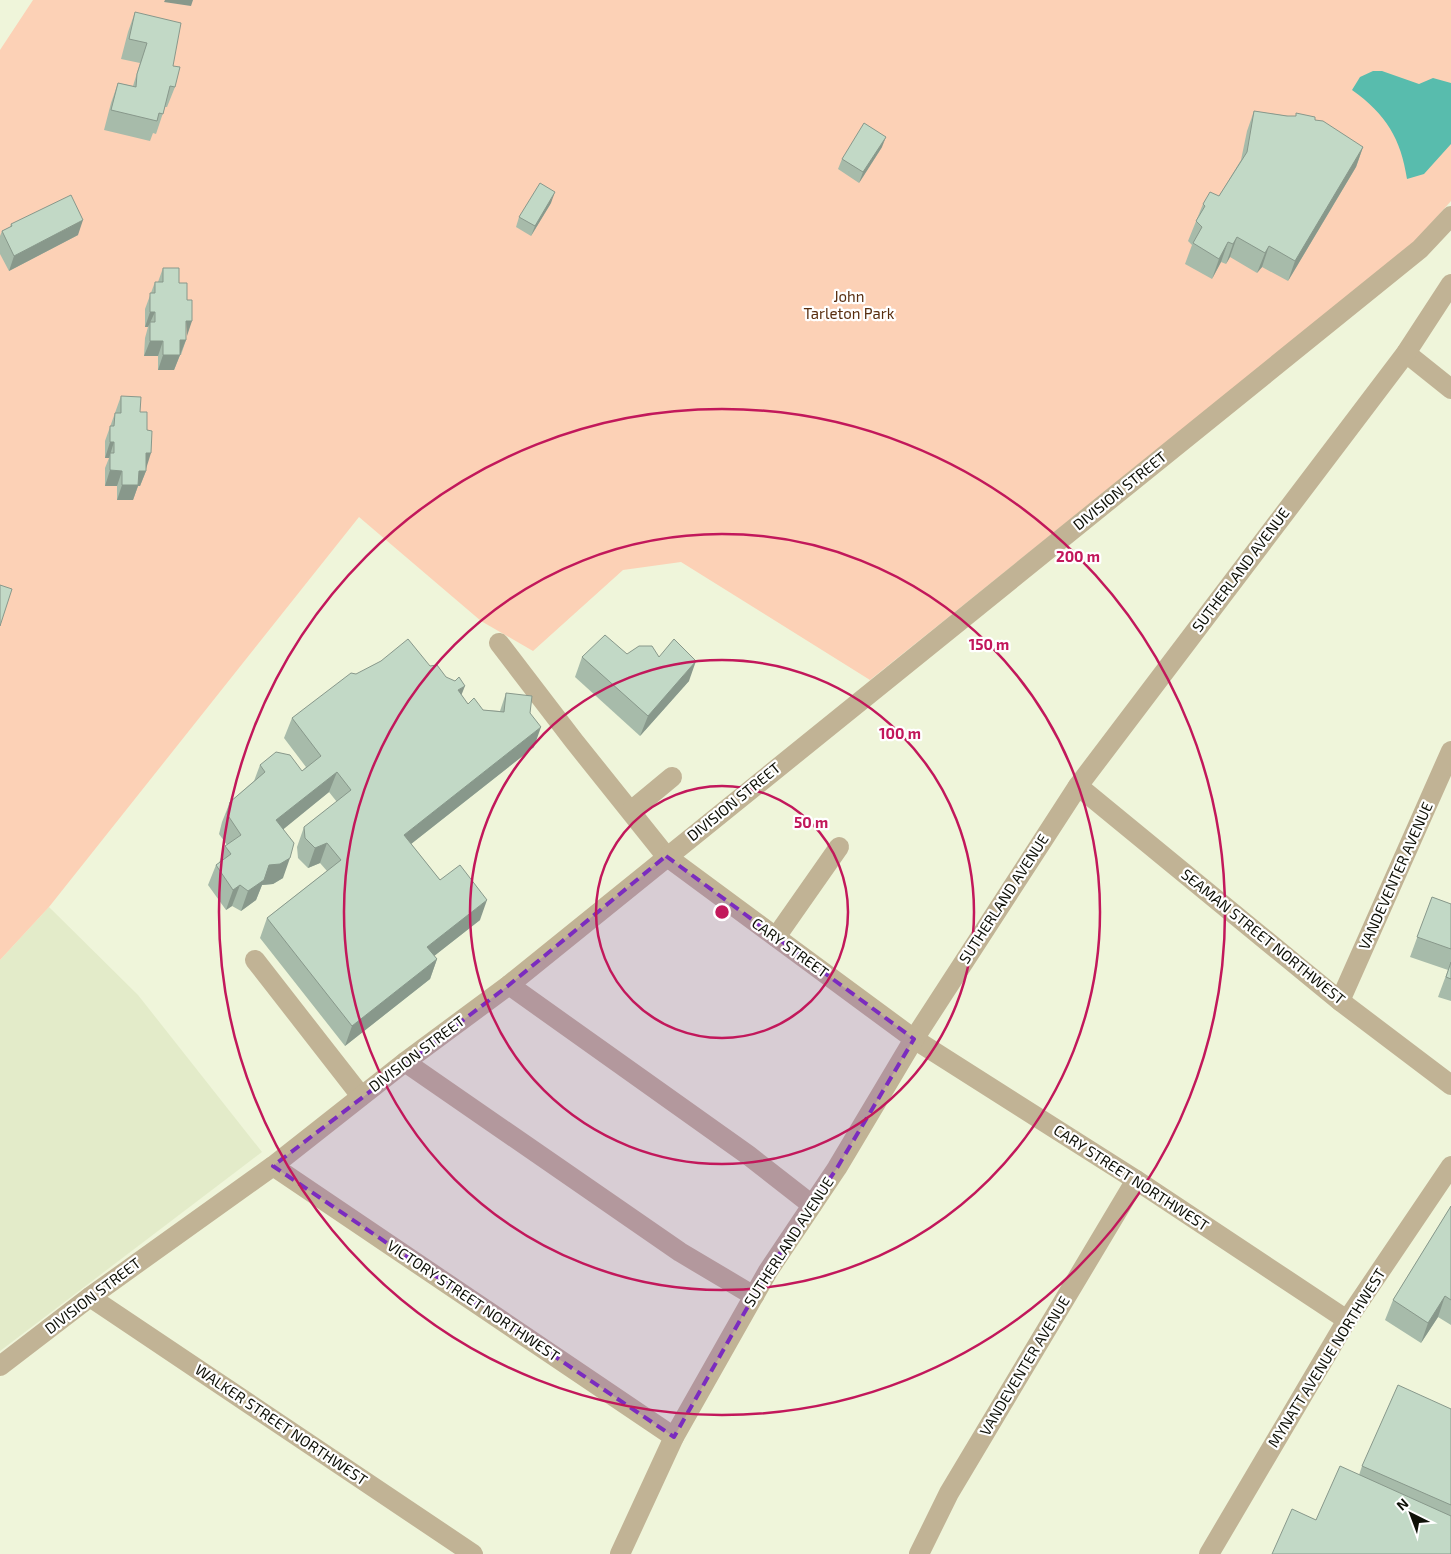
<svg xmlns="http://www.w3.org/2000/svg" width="1451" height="1554" font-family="'Exo 2',sans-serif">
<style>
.built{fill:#e3ebc9}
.green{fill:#fcd1b6}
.water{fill:#58bcad}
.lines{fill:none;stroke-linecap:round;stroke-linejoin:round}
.minor{stroke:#c1b395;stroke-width:20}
.wall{fill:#a7bbaa}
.shaded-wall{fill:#88988b}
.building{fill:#c2d9c6;stroke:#88988b}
.marked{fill:#7b2cbf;fill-opacity:0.2;stroke:#7b2cbf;stroke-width:4;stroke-dasharray:10 6;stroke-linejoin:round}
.ring{fill:none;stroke:#c2185b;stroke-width:2.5}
.labels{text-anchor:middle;stroke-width:4.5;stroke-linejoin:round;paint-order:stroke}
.park-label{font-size:15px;fill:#592e0f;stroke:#fff}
.street-label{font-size:15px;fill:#0f1108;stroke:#fff}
.centre{fill:#c2185b;stroke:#fff;stroke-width:2.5}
.ring-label{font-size:15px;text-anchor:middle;font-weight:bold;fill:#c2185b;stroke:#fff;stroke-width:4.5;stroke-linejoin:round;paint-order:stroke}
</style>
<rect width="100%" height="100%" fill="#eff5da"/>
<path class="built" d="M49,907L138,995L262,1152L0,1351V960Z"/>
<path class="green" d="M33,0H1451V201L1412,245L870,680L681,562L623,570L533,651L481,621L359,517L49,907L0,960V50Z"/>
<path class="water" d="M1373,71H1382L1419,84L1433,78L1451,83V144L1424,174L1407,179C1401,139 1386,114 1352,90L1360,77Z"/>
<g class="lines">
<g class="minor">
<path d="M1406,353L1451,389"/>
<path d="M499,643L574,741L666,856L914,1039L1136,1180L1347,1320"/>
<path d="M1078,786L1340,1001L1451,1085"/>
<path d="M631,811L672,777"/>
<path d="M776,937L839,847"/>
<path d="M255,960L361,1096"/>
<path d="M509,985L748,1155L812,1205"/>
<path d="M1340,1001L1451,751"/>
<path d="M405,1062L680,1252L754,1296"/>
<path d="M273,1166L674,1437"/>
<path d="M90,1297L473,1554"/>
<path d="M0,1366L90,1297L273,1166L405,1062L509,985L1420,249L1451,216"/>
<path d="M620,1554L674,1437L768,1271L837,1168L914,1039L1078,786L1406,353L1451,284"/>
<path d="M919,1554L949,1493L1136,1180"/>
<path d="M1209,1554L1347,1320L1451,1166"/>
</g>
</g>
<g class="wall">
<path d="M135,12L173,66L175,87L167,107H165L156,134L153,133L150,141L104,130L111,103L118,83L133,86L140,63L121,59L128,32Z"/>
<path d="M1254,111L1315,120L1363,147L1356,167L1288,281L1262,267L1257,273L1230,257L1226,264L1221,262L1212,279L1185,264L1192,245L1188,241L1203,204L1219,196L1241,160L1247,131Z"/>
<path d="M882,147L859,183L838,169L842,159Z"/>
<path d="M551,203L531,236L516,227L519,217Z"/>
<path d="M11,224L78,235L9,271L0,254V236L2,231L10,227Z"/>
<path d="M163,268L179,283L186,336V340L181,355H180L174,370H158V356H144L145,338L148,327H145V309L155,282H158Z"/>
<path d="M121,396L140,412L146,471L140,486H138L133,500H117V486H105V468L109,458H105V441Z"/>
<path d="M627,654L659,657L689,681L640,736L575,677L582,657Z"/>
<path d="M430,666L461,695L468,704L483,710L500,711L506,693L530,713L534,747L411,844L440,880L480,920L434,956L437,959L430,979L345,1046L260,938L267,918L327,871L320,863L308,868L298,858L297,847L304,827L337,802L329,792L283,829V878L273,884L262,885L256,900L241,911L232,906L226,910L208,885L216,865L219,863L225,846L227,845L219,834L222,822L230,802L254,781L260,765L302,771L306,767L284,738L292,718L356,674Z"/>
<path d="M1432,897L1451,904V1001L1438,997L1448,970L1410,957Z"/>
<path d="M1451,1206V1325L1438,1317L1421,1343L1385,1320L1393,1300Z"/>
<path d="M1451,1409V1554L1316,1520L1359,1475L1362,1466Z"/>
</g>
<g class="shaded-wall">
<path d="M165,0H193L191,6L164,2Z"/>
<path d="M886,137L882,147L859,183L863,172Z"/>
<path d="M1363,147L1356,167L1288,281L1295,261Z"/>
<path d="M555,192L551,203L531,236L535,226Z"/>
<path d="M83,220L78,235L9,271L14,256Z"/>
<path d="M1237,237L1230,257L1226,264L1233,244Z"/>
<path d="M1228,242L1221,262L1212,279L1219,259Z"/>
<path d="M1269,246L1262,267L1257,273L1265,253Z"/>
<path d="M150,312H155L148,327H145Z"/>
<path d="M186,321H192L187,336Z"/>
<path d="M180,340H186L174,370H158L163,355Z"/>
<path d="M150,341H163L158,356H144Z"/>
<path d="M110,442H114L109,458H105Z"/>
<path d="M146,453H151L146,469Z"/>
<path d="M110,470L122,471L117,486H105Z"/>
<path d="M139,471H146L140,486H138L133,500H117L122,485Z"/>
<path d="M696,661L689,681L640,736L648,716Z"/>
<path d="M465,686L457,706L458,690Z"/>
<path d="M541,727L534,747L397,855L404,835Z"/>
<path d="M337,772L329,792L269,841L276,820Z"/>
<path d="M327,843L320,863L308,868L315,848Z"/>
<path d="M290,858L283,878L273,884L262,885L256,900L241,911L248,891L269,865Z"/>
<path d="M240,885L232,906L226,910L233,890Z"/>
<path d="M487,900L480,920L420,967L427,947Z"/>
<path d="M437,959L430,979L345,1046L352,1026Z"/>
<path d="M1445,1296L1438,1317L1421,1343L1428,1323Z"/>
</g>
<g class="building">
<path d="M135,12L181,23L173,66L180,67L175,87L170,86L163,114L159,113L157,121L111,110L118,83L136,87L137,74L147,43L129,39Z"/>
<path d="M1254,111L1287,116H1296V113L1315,117V120L1323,121L1363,147L1295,261L1269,246L1265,253L1237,237L1233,244L1228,242L1219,259L1193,243L1202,227L1196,221L1205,206L1203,204L1210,192L1219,196L1247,152Z"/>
<path d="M864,123L886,137L863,172L842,159Z"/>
<path d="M540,183L555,192L535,226L519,217Z"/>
<path d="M71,195L83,220L14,256L2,231L12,226L11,224Z"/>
<path d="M163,268H179V283H187V300H192V321H186V340H180V355H163V341H150V322H155V312H150V293H155V282H163Z"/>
<path d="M121,396L141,397L140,412H147V430L152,431L151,453H146V471H139L138,485H122V471L110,470V453H114V442H110V426H114L115,413H121Z"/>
<path d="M0,585L12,589L0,626Z"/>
<path d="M605,635L627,654L639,646H652L659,657L674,639L696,661L648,716L582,657Z"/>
<path d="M408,639L430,666L437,665L446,677L455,681L459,677L465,686L458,690L468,704L474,698L483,710L504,712L506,693L532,696L530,713L541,727L404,835L440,880L460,865L487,900L427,947L437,959L352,1026L267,918L341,860L327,843L315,848L305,838L304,827L351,790L337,772L276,820L294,843L290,858L280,864L269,865L264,880L248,891L240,885L233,890L216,865L231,854L225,846L241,835L227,814L230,802L265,772L260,765L276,752L290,755L302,771L321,756L292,718L351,673L356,674L381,661Z"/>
<path d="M1432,897L1451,904V949L1417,937Z"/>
<path d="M1451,962V979L1446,977Z"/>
<path d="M1451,1206V1300L1445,1296L1428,1323L1393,1300Z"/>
<path d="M1398,1385L1451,1409V1505L1362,1466Z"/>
<path d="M1340,1466L1451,1516V1554H1272L1292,1509L1316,1520Z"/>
</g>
<path class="marked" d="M666,856L914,1039L837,1168L768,1271L674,1437L273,1166L509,985Z"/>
<g class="ring">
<circle cx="722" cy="912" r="126"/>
<circle cx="722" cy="912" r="252"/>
<circle cx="722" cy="912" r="378"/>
<circle cx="722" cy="912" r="503"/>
</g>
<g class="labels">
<g class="park-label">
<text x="849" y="302">John<tspan x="849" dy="17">Tarleton Park</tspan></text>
</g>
<g class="street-label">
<text transform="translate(1120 491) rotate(-39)" y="5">DIVISION STREET</text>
<text transform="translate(1241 570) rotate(-53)" y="5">SUTHERLAND AVENUE</text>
<text transform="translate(734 802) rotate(-39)" y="5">DIVISION STREET</text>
<text transform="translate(1396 876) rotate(-66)" y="5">VANDEVENTER AVENUE</text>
<text transform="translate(1004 899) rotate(-57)" y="5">SUTHERLAND AVENUE</text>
<text transform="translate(1263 937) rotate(39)" y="5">SEAMAN STREET NORTHWEST</text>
<text transform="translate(790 948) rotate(36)" y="5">CARY STREET</text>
<text transform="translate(417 1054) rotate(-37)" y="5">DIVISION STREET</text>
<text transform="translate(1131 1178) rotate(33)" y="5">CARY STREET NORTHWEST</text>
<text transform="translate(789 1242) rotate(-57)" y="5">SUTHERLAND AVENUE</text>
<text transform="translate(93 1296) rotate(-37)" y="5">DIVISION STREET</text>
<text transform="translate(473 1301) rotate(34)" y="5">VICTORY STREET NORTHWEST</text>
<text transform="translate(1327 1358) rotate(-58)" y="5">MYNATT AVENUE NORTHWEST</text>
<text transform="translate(1025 1366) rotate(-59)" y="5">VANDEVENTER AVENUE</text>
<text transform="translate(281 1425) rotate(34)" y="5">WALKER STREET NORTHWEST</text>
</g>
</g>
<circle cx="722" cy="912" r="8" class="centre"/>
<g class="ring-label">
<text x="1078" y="562">200 m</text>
<text x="989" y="650">150 m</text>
<text x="900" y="739">100 m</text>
<text x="811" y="828">50 m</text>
</g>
<g transform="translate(1411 1514) rotate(318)" stroke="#ffffff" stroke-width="4" paint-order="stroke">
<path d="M0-4L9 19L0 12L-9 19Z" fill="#0f1108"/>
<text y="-8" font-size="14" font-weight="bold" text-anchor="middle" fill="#0f1108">N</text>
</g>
</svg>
